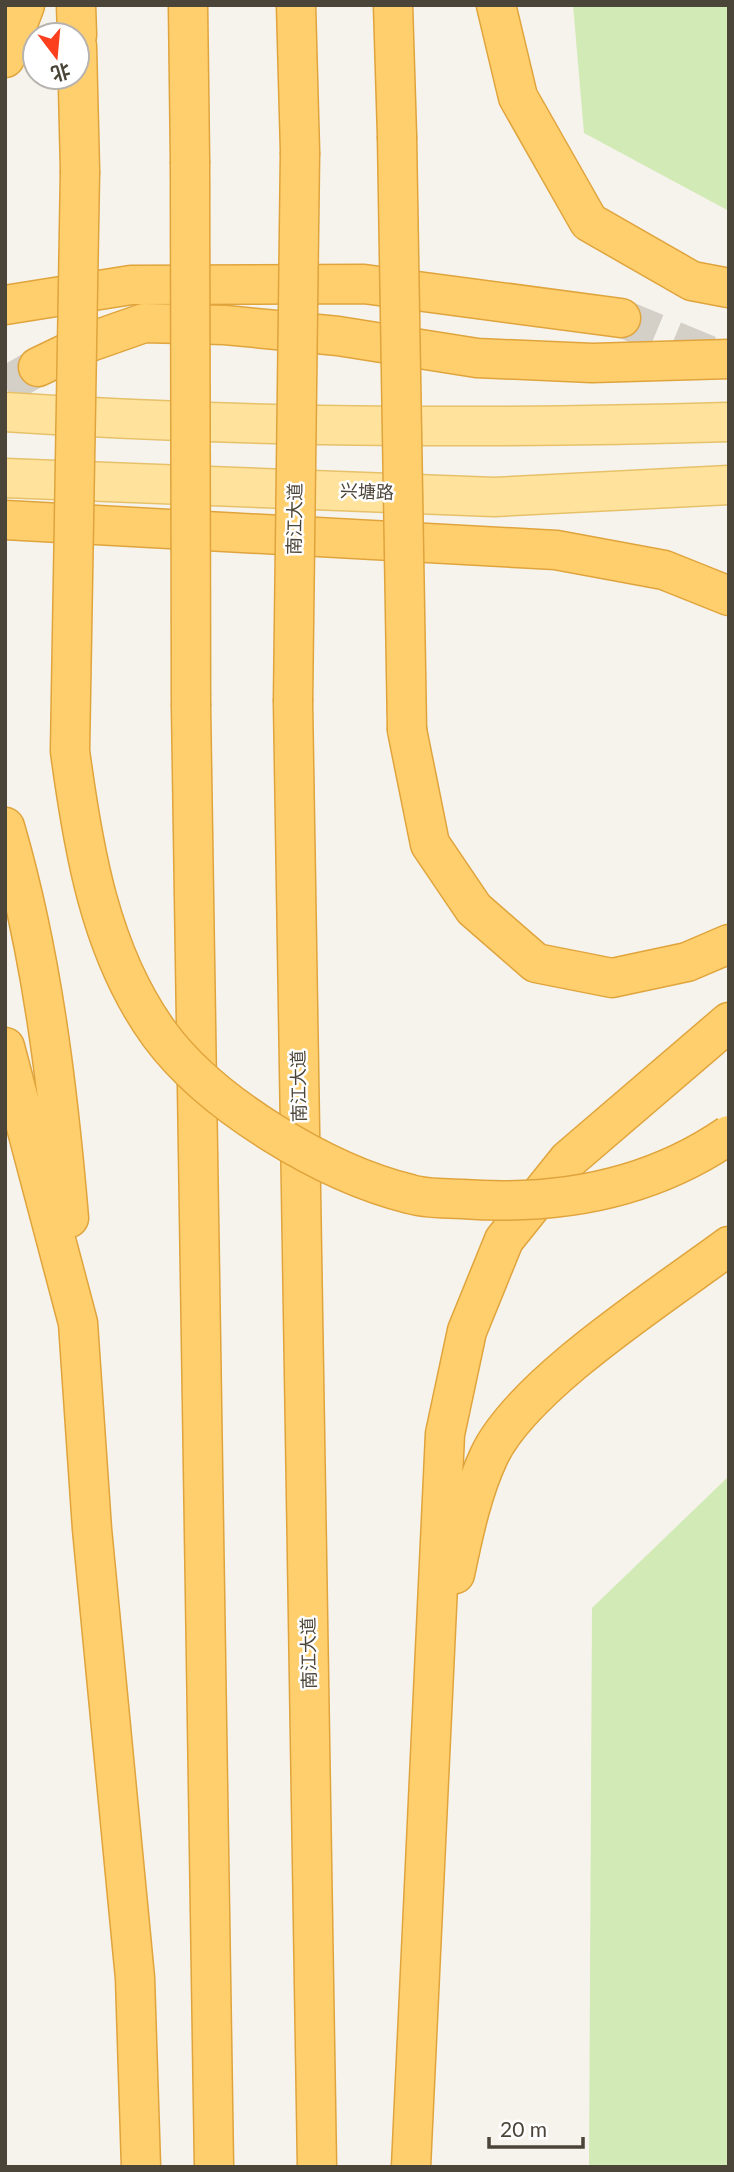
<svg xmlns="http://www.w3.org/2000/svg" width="734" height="2172" font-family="Lato,'Noto Sans SC',sans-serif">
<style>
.green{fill:#d2eab5}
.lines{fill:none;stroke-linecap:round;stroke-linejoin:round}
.highway-tunnel{stroke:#d4d0c8;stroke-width:38;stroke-dasharray:38 19;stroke-linecap:butt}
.primary-casing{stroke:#e6c16a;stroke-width:41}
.highway-casing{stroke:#e0a43c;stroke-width:41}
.primary{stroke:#ffe39c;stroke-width:38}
.highway{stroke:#ffcf6e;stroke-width:38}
.highway-bridge-casing{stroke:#e0a43c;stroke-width:41;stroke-linecap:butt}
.highway-bridge{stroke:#ffcf6e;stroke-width:38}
.labels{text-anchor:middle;stroke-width:5;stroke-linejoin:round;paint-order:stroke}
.street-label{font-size:18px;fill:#4b4439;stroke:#fff}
</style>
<rect width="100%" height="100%" fill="#f6f3ec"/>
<g class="green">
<path d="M573,5H729V211L584,133Z"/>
<path d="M729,1476V2167H589L592,1608Z"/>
</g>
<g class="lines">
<g class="highway-tunnel">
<path d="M621,318L724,361"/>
<path d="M5,386L38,367"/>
</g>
<defs>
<g id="primary">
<path d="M5,412C246,428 488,429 729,422"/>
<path d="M5,478L494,497L729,485"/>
</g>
<g id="highway">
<path d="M76,5L77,35"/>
<path d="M188,5L190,161"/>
<path d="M296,5L300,152"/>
<path d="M393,5L397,136"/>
<path d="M496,5L518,97L589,222L692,281L729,288"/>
<path d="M77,46L80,171"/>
<path d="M5,58L25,5"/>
<path d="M5,305L131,285L364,284L621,318"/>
<path d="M38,367L90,342L144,323L225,325L338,336L477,358L592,363L729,359"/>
<path d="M5,520L556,550L664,570L729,596"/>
<path d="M293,702L317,2167"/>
<path d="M191,706L214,2167"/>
<path d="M407,730L430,844L474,909L536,963L612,978L687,962L729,944"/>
<path d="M5,827C42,953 58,1088 69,1218"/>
<path d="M5,1047L78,1323L92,1529L135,1978L141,2167"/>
<path d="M455,1574C463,1536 472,1492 489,1456C522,1385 663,1295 729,1246"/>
<path d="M411,2167L445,1434L467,1331L504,1240L568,1160L729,1022"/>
</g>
</defs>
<use href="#primary" class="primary-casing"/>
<use href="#highway" class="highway-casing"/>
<use href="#primary" class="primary"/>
<use href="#highway" class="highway"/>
<defs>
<g id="highway-bridge">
<path d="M397,136L407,730"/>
<path d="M190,161L191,706"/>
<path d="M80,171L70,751C83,848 100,953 160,1035C212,1105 325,1173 410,1194C426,1199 445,1198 462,1199C557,1206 649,1190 729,1135"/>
<path d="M293,702L300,152"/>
</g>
</defs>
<use href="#highway-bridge" class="highway-bridge-casing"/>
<use href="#highway-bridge" class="highway-bridge"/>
</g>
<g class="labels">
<g class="street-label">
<text transform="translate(367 492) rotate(2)" y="6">兴塘路</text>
<text transform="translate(295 519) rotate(-89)" y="6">南江大道</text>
<text transform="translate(299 1086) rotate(-91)" y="6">南江大道</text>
<text transform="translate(309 1653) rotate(-91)" y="6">南江大道</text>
</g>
</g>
<rect width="734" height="2172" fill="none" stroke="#4b4439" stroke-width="14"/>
<g transform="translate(56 56) rotate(164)"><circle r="33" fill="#ffffff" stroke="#b7b4b0" stroke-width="2"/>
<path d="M0-5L12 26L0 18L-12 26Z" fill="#fc3f1d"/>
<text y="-10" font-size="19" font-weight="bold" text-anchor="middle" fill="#4b4439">北</text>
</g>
<path d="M489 2137v10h94v-10" fill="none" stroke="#4b4439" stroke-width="3.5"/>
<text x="500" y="2137" font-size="21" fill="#4b4439" stroke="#ffffff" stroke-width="5" paint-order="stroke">20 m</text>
</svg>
